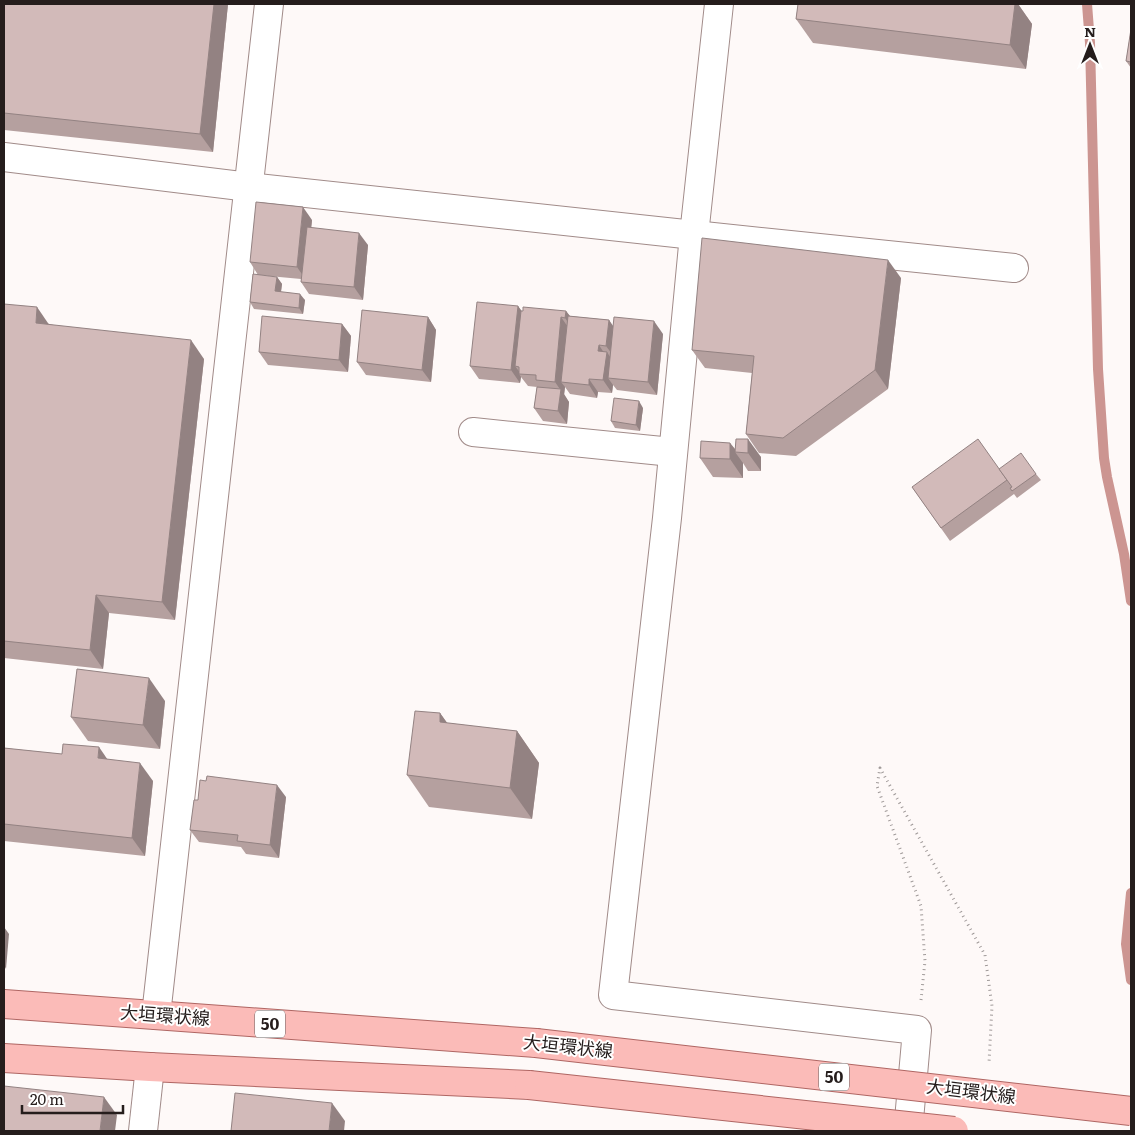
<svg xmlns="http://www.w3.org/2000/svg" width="1135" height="1135" font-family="Literata,'Noto Sans JP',serif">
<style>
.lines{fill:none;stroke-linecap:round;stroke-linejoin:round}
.stream{stroke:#cc9591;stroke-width:10}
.minor-casing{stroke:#a18b89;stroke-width:30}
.major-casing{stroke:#af6663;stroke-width:30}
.path{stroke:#9f9998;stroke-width:3;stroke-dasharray:1 4;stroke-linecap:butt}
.minor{stroke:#fff;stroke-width:28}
.major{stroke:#fbbbb8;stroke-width:28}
.major-bridge-casing{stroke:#af6663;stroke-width:30;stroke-linecap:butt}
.major-bridge{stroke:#fbbbb8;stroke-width:28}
.wall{fill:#b5a09f}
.shaded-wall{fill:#938282}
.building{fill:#d2bab9;stroke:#938282}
.labels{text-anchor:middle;stroke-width:4;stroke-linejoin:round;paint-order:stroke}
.shield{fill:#fff;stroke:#666160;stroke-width:1}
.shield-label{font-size:16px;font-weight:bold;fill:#251d1c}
.street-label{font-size:18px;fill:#251d1c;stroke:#fff}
</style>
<rect width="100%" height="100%" fill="#fef9f8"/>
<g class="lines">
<g class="stream">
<path d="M1087,4L1090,43L1098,369L1104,458L1107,477L1124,554L1131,601"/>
<path d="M1131,893L1126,944L1131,980"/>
</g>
<defs>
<g id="minor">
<path d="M719,4L694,235L667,518L613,995L917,1030L908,1131"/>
<path d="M4,157L249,187L694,235L1014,268"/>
<path d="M473,432L672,452"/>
<path d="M156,1015L269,4"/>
<path d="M143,1131L150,1067"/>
</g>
<g id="major">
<path d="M4,1004L536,1043"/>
<path d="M4,1058L150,1067L529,1085"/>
</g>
</defs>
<use href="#minor" class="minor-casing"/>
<use href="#major" class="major-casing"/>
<path class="path" d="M921,1000L925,961L921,906L877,786L880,768L985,955L992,1006L989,1063"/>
<use href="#minor" class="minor"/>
<use href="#major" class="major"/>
<defs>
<g id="major-bridge">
<path d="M536,1043L1131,1111"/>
<path d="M529,1085L954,1131"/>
</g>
</defs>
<use href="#major-bridge" class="major-bridge-casing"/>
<use href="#major-bridge" class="major-bridge"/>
</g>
<g class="wall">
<path d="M4,4H228L213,152L4,130Z"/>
<path d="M798,4H1018L1032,24L1026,69L813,43L796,19Z"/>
<path d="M1131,29V68L1126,61Z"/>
<path d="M312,220L311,228L368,245L363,300L309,294L301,282V279L258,275L250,262Z"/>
<path d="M277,277L282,284L281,292L305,300L303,314L254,309L250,302Z"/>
<path d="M901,278L888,389L796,456L759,453L746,434L752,373L705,368L692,350Z"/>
<path d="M4,304L49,324L204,359L175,620L109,613L103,669L4,658Z"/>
<path d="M518,306L521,311H566L570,316L609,320L613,327L663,334L657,395L617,390L613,385L612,393L598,392L597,398L570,394L565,387L564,395L569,402L567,424L543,421L534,408L537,387L528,386L521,377L520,383L479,379L470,366Z"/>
<path d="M428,317L436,330L431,382L366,375L357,362Z"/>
<path d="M342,324L351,336L348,372L268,365L259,352Z"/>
<path d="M643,408L640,431L615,428L611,421Z"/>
<path d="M736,439L761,457V471H748L743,463V478L713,477L700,458L730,443L736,450Z"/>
<path d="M999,469L1036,474L1041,480L1017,498L1014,494L950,541L912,487Z"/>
<path d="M165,701L160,749L88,741L71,717Z"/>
<path d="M440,713L447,723L517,731L539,763L532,819L429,807L407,775Z"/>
<path d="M4,748L107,759L153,781L145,856L4,841Z"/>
<path d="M286,797L279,858L246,854L241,847L199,842L190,830Z"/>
</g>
<g class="shaded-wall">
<path d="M214,4H228L213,152L200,134Z"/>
<path d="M1015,4H1018L1032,24L1026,69L1010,45Z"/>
<path d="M303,207L312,220L306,280L297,267Z"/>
<path d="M359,233L368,245L363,300L354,287Z"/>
<path d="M888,260L901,278L888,389L875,370Z"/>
<path d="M277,277L282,284L280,298L275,291Z"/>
<path d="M300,294L305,300L303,314L299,308Z"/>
<path d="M518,306L527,318L519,367L515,366L521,374H519L521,377L520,383L511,370Z"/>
<path d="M37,307L50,326L36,323Z"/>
<path d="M566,311L575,323L574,331L565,318Z"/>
<path d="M428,317L436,330L431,382L422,370Z"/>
<path d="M561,317L570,330L561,382L565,387L564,395L555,382Z"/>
<path d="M609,320L618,333L615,358L606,346Z"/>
<path d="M654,321L663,334L657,395L648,382Z"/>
<path d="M342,324L351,336L348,372L339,360Z"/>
<path d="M191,340L204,359L175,620L162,602Z"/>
<path d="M599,345L606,356L607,352L615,365L608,378L613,385L612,393L603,380L598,351Z"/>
<path d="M589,379L598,392L597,398L589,385Z"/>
<path d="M561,389L569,402L567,424L558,411Z"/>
<path d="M639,401L643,408L640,431L636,425Z"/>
<path d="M748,439L761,457V471L748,453Z"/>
<path d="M730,443L737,452H735L743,463V478L730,459Z"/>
<path d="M96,595L109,613L103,669L90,650Z"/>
<path d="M149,678L165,701L160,749L143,725Z"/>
<path d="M440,713L463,745L440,722Z"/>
<path d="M517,731L539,763L532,819L510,788Z"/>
<path d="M99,747L112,766L98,758Z"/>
<path d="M140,763L153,781L145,856L132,838Z"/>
<path d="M277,785L286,797L279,858L270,845Z"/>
<path d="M4,927L9,934L6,969L4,965Z"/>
<path d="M104,1097L117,1115L115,1131H100Z"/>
<path d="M332,1103L345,1121L344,1131H329Z"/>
</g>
<g class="building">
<path d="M4,4H214L200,134L4,113Z"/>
<path d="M798,4H1015L1010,45L796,19Z"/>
<path d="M1131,29V62L1126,61Z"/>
<path d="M256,202L303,207L297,267L250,262Z"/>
<path d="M307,227L359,233L354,287L301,282Z"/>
<path d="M702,238L888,260L875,370L783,438L746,434L754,356L692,350Z"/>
<path d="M253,274L277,277L275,291L300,294L299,308L250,302Z"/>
<path d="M477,302L518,306L511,370L470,366Z"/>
<path d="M4,304L37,307L36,323L191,340L162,602L96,595L90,650L4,641Z"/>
<path d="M523,307L566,311L565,318L561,317L555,382L536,380V375L519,374V367L515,366L521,311H523Z"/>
<path d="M362,310L428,317L422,370L357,362Z"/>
<path d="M262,316L342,324L339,360L259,352Z"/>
<path d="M568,316L609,320L606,346L599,345L598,351L607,352L603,380L589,379V385L561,382Z"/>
<path d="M614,317L654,321L648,382L608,378Z"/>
<path d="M537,387L561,389L558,411L534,408Z"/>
<path d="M614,398L639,401L636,425L611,421Z"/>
<path d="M736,439H748V453L735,452Z"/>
<path d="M978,439L1007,480L941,528L912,487Z"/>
<path d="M701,441L730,443V459L700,458Z"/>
<path d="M1021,453L1036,474L1012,491L1010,488L1012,487L999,469Z"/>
<path d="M77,669L149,678L143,725L71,717Z"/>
<path d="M415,711L440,713V722L517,731L510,788L407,775Z"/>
<path d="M63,744L99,747L98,758L140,763L132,838L4,824V748L62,754Z"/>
<path d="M207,776L277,785L270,845L237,841L238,835L190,830L194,800H198L200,780L206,781Z"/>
<path d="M4,1086L104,1097L100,1131H4Z"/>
<path d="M235,1093L332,1103L329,1131H231Z"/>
</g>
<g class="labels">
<g class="shield">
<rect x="255" y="1010.5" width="30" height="27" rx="4"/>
<rect x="819" y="1063.5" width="30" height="27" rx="4"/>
</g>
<g class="shield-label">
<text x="270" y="1030">50</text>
<text x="834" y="1083">50</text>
</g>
<g class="street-label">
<text transform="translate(165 1016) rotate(4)" y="6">大垣環状線</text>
<text transform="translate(568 1047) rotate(6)" y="6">大垣環状線</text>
<text transform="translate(971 1092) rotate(7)" y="6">大垣環状線</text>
</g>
</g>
<rect width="1135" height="1135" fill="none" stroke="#251d1c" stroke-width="10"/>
<g transform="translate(1090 45)" stroke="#ffffff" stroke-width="4" paint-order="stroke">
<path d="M0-4L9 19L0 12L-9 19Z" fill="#251d1c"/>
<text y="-8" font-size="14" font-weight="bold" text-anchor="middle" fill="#251d1c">N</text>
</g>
<path d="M22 1105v8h101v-8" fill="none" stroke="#251d1c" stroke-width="2.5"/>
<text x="30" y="1105" font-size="15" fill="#251d1c" stroke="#ffffff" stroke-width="4" paint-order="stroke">20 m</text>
</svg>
